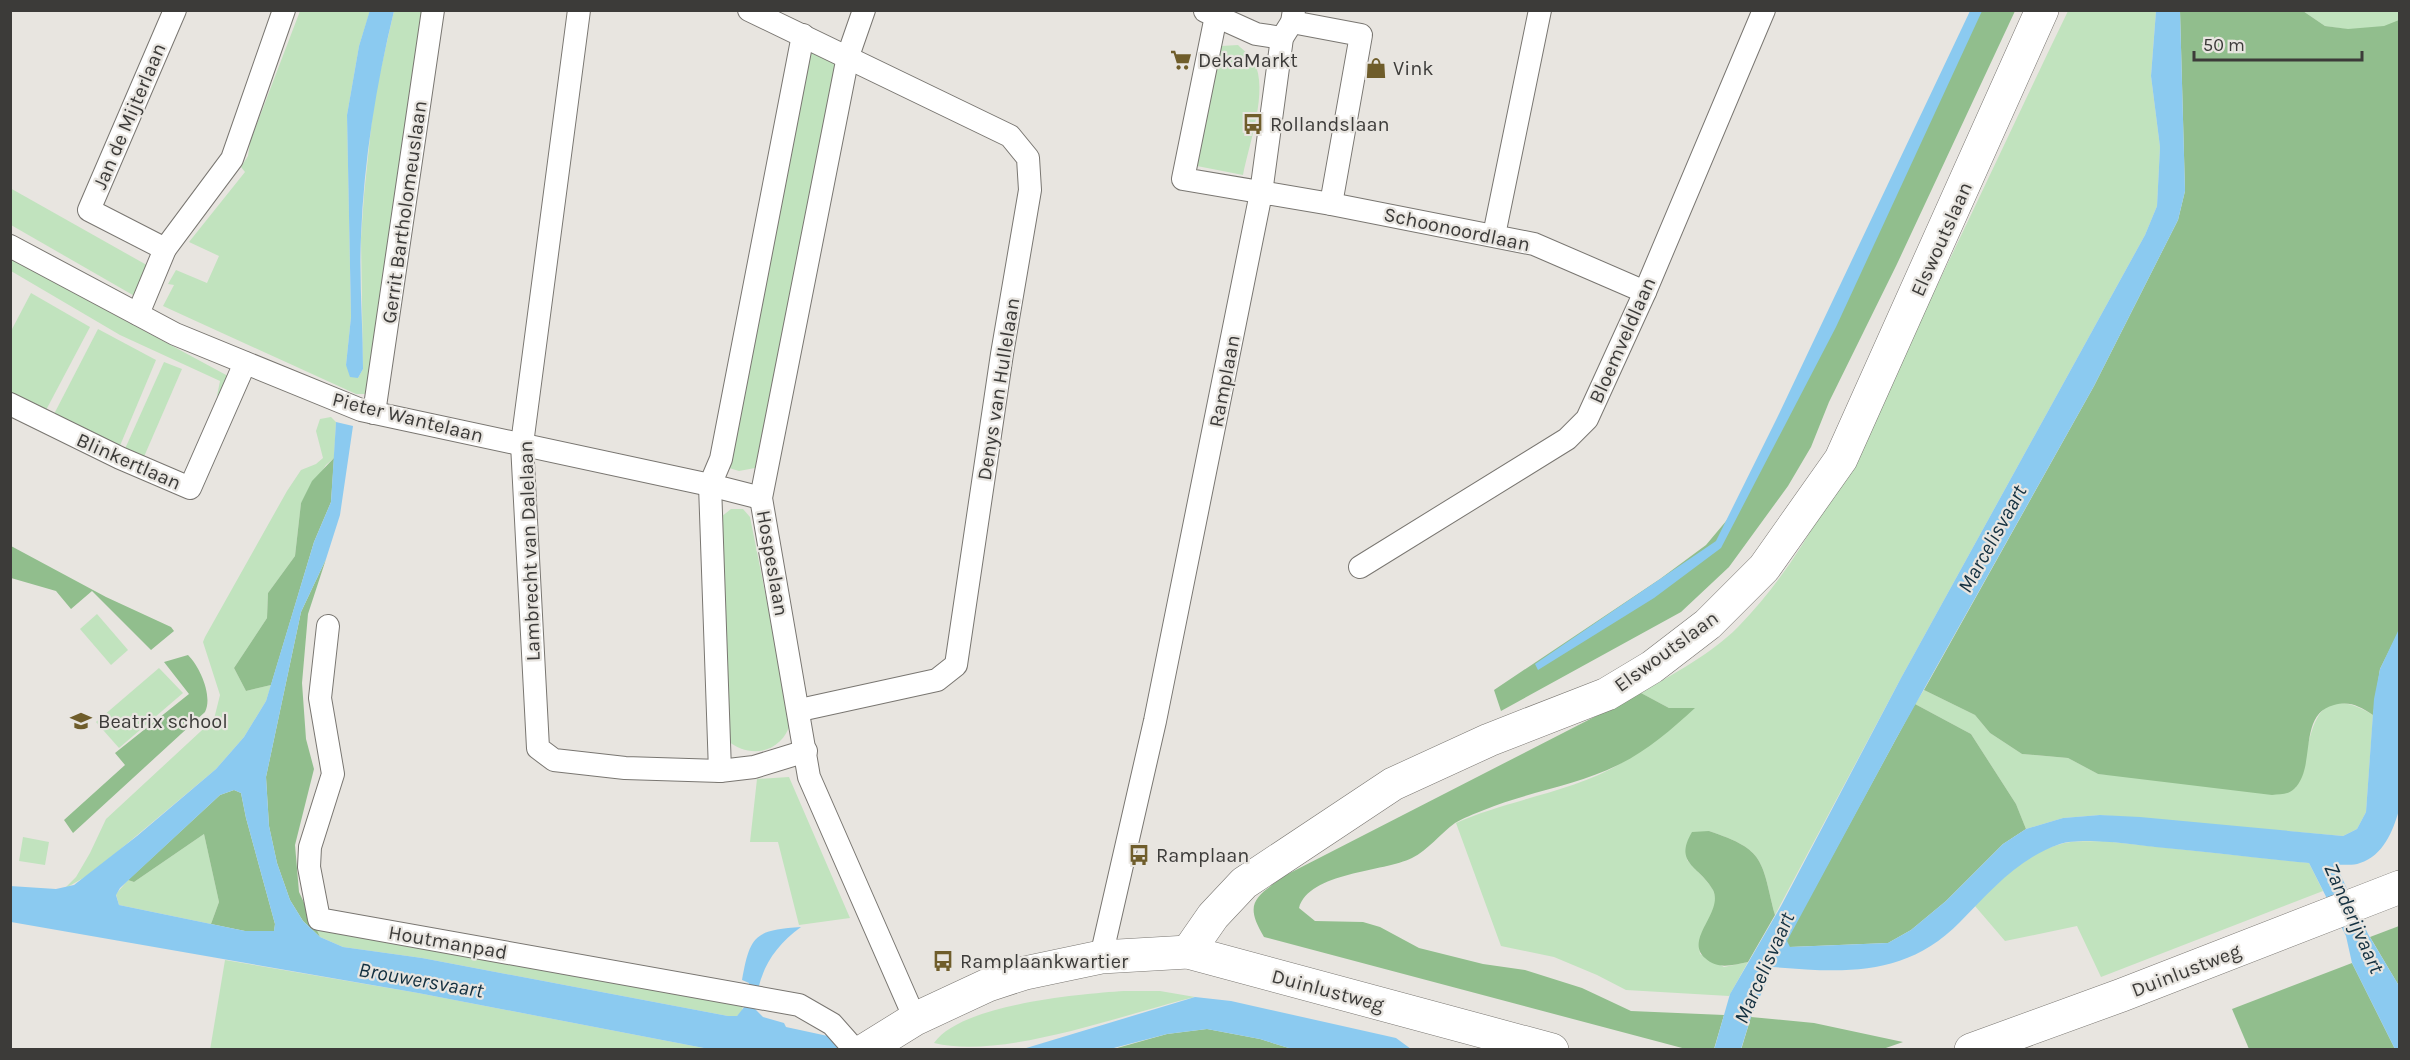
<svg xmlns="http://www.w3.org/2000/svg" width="2410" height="1060" font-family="Karla,sans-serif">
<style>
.green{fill:#c1e3be}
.forest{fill:#91be8d}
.water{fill:#8bcaf0;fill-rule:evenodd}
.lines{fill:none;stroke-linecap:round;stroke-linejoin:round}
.street-casing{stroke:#797671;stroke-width:24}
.secondary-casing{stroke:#797671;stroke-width:34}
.street{stroke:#fff;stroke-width:22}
.secondary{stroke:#fff;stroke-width:33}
.labels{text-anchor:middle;stroke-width:4.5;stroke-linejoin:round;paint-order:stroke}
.poi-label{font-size:20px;fill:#3c3b39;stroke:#e8e5e0;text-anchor:start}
.street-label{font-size:20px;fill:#3c3b39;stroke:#e8e5e0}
.water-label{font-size:21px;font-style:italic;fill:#133040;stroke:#e8e5e0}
</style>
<rect width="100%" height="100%" fill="#e8e5e0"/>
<g class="green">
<path d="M300,11H370L359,46L347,115L351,317L346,365L358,378L363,369L361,238L364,195L374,99L394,11H423L368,394H356L163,306L174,285L168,284L176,270L207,283L219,256L189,242L245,172L241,167L248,156L250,142Z"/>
<path d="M2068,11H2156L2151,76L2160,147L2157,206L2145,235L1901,678L1775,915C1761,860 1766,850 1709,831L1687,860C1695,869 1705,878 1712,888C1725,909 1696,931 1700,954L1724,967L1748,962L1729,996L1626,990L1597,975L1554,957L1501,946L1456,823C1507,800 1572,792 1620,764C1645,748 1669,727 1693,709L1669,708L1641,693C1674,673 1710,655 1738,627C1804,560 1843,473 1885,390C1949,265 2007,137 2068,11Z"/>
<path d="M2303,11H2399V37L2325,26Z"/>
<path d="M1238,45C1243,50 1250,55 1254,62C1269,90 1249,144 1243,175L1197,166L1221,46Z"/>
<path d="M810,52L836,63L755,468L739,471L729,468Z"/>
<path d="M10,188L152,268L138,298L11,225Z"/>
<path d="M11,252L52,281L228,376L223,390L217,396L220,381L120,335L11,271Z"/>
<path d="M31,293L90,327L45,412L11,393V331Z"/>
<path d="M98,329L156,360L119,448L53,416Z"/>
<path d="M164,362L182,369L143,459L124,451Z"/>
<path d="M331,417L336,422L334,458L326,465L301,503L295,556L268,593L267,618L234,668L246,691L271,685L266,701L244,737L216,769L92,873L64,889L76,877L90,853L106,819L214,719L220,695L203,642L205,637L287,491L301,470L316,464L323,458L316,431L320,419Z"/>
<path d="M731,509H743L750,517L791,722C782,753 750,760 727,740L721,517Z"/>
<path d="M97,614L128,650L111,665L80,629Z"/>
<path d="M159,668L183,693L119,748L96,722Z"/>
<path d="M1924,690L1975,715L1990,733L2022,754L2068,758L2098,774L2295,788C2314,748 2305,674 2373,715L2366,812L2357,829L2343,836L2100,815L2063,818L2026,829L2016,804L1971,734L1915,704Z"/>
<path d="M789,777L850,918L799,925L778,842H750L757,779Z"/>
<path d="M204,834L219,902L211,924L119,905L116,894L128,880L134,882Z"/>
<path d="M23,837L49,842L45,865L19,861Z"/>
<path d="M2103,841L2309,863L2323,891L2101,977L2077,926L2005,941L1975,906C1998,880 2026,853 2061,844C2073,840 2090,842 2103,841Z"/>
<path d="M307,912L744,999L742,1011L737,1016H728L422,958L343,947L320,937Z"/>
<path d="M225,960L418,993L709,1049L210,1050Z"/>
<path d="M1124,991H1160L1195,997C1124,1014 1003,1060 934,1043C961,1004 1080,994 1124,991Z"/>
</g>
<g class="forest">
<path d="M1974,11H2015L1897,264L1829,402L1811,447L1788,486L1729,567L1681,612L1501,711L1494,690L1660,579L1706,545L1732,514Z"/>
<path d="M2180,11H2303L2325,26L2348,29L2384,26L2399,20L2400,629L2380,669L2373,715C2359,706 2350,701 2334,705C2297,714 2317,768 2294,789C2288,795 2280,794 2272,795L2098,774L2068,758L2022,754L1990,733L1975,715L1924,690L2094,386L2178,220L2185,191Z"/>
<path d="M334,458L331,502L314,542L271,685L246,691L234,668L267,618L268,593L295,556L301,503L312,481Z"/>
<path d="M11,546L106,597L171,627L174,631L151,650L92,591L71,609L56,591L11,578Z"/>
<path d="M326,559L308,614L302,683L306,739L314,769L295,845L299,892L320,937L303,921L290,900L277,863L269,826L266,777L301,612Z"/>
<path d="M188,655C200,667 213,696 205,712L73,833L64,820L125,765L115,753L189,694L164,662Z"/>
<path d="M1641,693L1669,708H1695C1671,730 1647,751 1618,765C1575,786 1527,792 1484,810C1474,814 1463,818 1455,823C1440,834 1428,850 1412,858C1384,872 1309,872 1299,908L1315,921L1363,922L1380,927L1419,948L1483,964L1525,970L1582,988L1631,1011L1724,1015L1714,1049H1686L1264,937C1243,902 1256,897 1284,876Z"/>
<path d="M1915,704L1971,734L2016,804L2026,829L2003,844L1946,901L1911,930L1888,943L1789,947L1786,941Z"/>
<path d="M234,790L241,793L246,818L275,924L274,932L245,931L211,924L219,902L204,834L134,882L128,880L220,795Z"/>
<path d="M1709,831C1766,850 1761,860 1775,915L1748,962C1732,965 1718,970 1705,958C1684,939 1724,912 1713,890C1700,866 1673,864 1692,832Z"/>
<path d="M2399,926V986L2370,937Z"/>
<path d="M2352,963L2395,1049H2249L2232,1009Z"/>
<path d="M1751,1017L1814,1023L1903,1042L1883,1049L1741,1050Z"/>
<path d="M1207,1029L1260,1039L1292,1049L1110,1050L1167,1034Z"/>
</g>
<g class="water">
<path d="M370,10L394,11C376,85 364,160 361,236C359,280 363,325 363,369L358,378L350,377L346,365L351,317L347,115L359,46Z"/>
<path d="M1970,11H1982L1836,327L1721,548L1654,598L1538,670L1535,664L1716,541L1777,418Z"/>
<path d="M2156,11H2180L2185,191L2178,220L2094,386L1896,739L1787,941L1790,947L1888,943L1911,930L1946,901L2003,844L2026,829L2063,818L2100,815L2140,817L2343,836L2357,829L2366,812L2374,699L2380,669L2399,629V810C2393,831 2383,856 2360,863C2353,866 2343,864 2336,865L2368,934L2399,986V1049H2395L2352,963L2346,936L2309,863C2258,858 2206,852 2155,847C2131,844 2081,837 2060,844C2017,859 1991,891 1960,922C1906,977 1845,973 1773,967L1751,1017L1741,1049L1714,1050L1730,994L1781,906L1901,678L2145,235L2157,206L2160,147L2151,76Z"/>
<path d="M336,422L353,426L340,515L326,559L301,612L266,777L269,826L277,863L290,900L303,921L320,937L343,947L422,958L728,1016H737L749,1001V983L742,980C750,936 754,930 801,927C772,948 758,973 755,1009L763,1017L784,1023L786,1027L888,1049H709L418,993L11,922L10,886L56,889L74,885L137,836L216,769L244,737L266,701L314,542L331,502ZM234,790L241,793L246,818L275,924L274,931H245L119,905L116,895L120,888L220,795Z"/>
<path d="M1195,997L1231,1001L1396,1038L1411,1049H1292L1260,1039L1207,1029L1167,1034L1110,1049H1023Z"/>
</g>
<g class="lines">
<defs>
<g id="street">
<path d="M579,10L522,444L538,748L554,760L625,768L720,771L754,767L806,751"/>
<path d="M749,10L1010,136L1028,158L1030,190L1002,354L956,665L937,680L800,710"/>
<path d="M864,10L848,56L761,498L809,777L915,1019"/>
<path d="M1205,11L1256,34L1282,38"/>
<path d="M1216,16L1183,179L1331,204L1534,244L1645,292"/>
<path d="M1292,22L1361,35L1331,204"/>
<path d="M1494,235L1540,10"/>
<path d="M10,246L175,334L361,410L710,485L761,498"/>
<path d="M165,249L89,210L175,10"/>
<path d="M138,314L165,249L232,159L284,10"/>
<path d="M10,404L120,458L190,488L245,363"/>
<path d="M374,413L433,10"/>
<path d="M1360,567L1567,439L1587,419L1645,292L1764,10"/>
<path d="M328,626L320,698L333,774L310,847L309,867L319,919L799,1005L832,1024L855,1050"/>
<path d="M720,771L710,485L721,459L803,35"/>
<path d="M1101,957L1155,721L1261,193L1282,38L1292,22L1294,10"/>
</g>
<g id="secondary">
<path d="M1188,952L1213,916L1244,883L1393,784L1489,740L1607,694L1652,667L1708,624L1764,568L1841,459L2042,10"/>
<path d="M865,1050L915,1019L988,985L1025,973L1101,957L1188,952L1552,1050"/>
<path d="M1971,1050L2122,995L2400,887"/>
</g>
</defs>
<use href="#street" class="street-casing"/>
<use href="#secondary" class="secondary-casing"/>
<use href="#street" class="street"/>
<use href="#secondary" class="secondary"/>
</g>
<defs>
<symbol id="supermarket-bare" viewBox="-9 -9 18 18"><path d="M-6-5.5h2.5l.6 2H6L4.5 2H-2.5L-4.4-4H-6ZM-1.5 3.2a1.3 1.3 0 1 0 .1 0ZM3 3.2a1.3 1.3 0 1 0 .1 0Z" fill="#6f5d2b" stroke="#e8e5e0" stroke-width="2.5" paint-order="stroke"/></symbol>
<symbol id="shop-bare" viewBox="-9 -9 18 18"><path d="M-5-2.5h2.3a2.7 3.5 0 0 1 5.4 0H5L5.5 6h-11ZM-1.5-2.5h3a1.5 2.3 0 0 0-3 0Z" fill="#6f5d2b" stroke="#e8e5e0" stroke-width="2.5" paint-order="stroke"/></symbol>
<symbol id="bus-bare" viewBox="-9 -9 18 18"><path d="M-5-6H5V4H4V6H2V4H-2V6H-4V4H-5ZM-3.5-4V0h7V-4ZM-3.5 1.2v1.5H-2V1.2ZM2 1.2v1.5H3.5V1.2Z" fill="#6f5d2b" stroke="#e8e5e0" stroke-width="2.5" paint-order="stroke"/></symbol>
<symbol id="school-bare" viewBox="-9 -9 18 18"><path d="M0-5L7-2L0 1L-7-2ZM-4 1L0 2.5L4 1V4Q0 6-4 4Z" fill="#6f5d2b" stroke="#e8e5e0" stroke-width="2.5" paint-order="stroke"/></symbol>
</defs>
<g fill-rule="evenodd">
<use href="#supermarket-bare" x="1166" y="45" width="30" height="30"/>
<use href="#shop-bare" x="1361" y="53" width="30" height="30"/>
<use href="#bus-bare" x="1238" y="109" width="30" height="30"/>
<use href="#school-bare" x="66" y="706" width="30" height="30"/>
<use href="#bus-bare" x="1124" y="840" width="30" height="30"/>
<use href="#bus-bare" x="928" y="946" width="30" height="30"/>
</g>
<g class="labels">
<g class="poi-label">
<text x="1198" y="67">DekaMarkt</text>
<text x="1393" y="75">Vink</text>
<text x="1270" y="131">Rollandslaan</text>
<text x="98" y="728">Beatrix school</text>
<text x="1156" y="862">Ramplaan</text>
<text x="960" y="968">Ramplaankwartier</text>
</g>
<g class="street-label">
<text transform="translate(129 116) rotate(-67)" y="7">Jan de Mijterlaan</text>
<text transform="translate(404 212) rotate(-82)" y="7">Gerrit Bartholomeuslaan</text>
<text transform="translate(1457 229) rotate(12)" y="7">Schoonoordlaan</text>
<text transform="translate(1941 239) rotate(-66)" y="7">Elswoutslaan</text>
<text transform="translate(1622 340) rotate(-66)" y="7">Bloemveldlaan</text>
<text transform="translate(1224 381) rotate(-79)" y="7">Ramplaan</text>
<text transform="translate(998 389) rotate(-81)" y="7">Denys van Hullelaan</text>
<text transform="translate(408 417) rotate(14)" y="7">Pieter Wantelaan</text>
<text transform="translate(129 461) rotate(24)" y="7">Blinkertlaan</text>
<text transform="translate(529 551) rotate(-92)" y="7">Lambrecht van Dalelaan</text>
<text transform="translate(773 563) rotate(80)" y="7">Hospeslaan</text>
<text transform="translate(1666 651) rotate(-36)" y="7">Elswoutslaan</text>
<text transform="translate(448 942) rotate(10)" y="7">Houtmanpad</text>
<text transform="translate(2186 970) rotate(-21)" y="7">Duinlustweg</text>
<text transform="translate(1328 990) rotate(15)" y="7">Duinlustweg</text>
</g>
<g class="water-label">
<text transform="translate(1992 539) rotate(-61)" y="7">Marcelisvaart</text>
<text transform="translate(2354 918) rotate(66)" y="7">Zanderijvaart</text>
<text transform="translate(1764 968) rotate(-66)" y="7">Marcelisvaart</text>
<text transform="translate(421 980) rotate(10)" y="7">Brouwersvaart</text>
</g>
</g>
<rect width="2410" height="1060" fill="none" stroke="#3c3b39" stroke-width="24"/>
<path d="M2194 51v9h168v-9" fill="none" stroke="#3c3b39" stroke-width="3"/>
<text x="2203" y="51" font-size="18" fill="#3c3b39" stroke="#e8e5e0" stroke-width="4.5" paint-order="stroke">50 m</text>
</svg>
